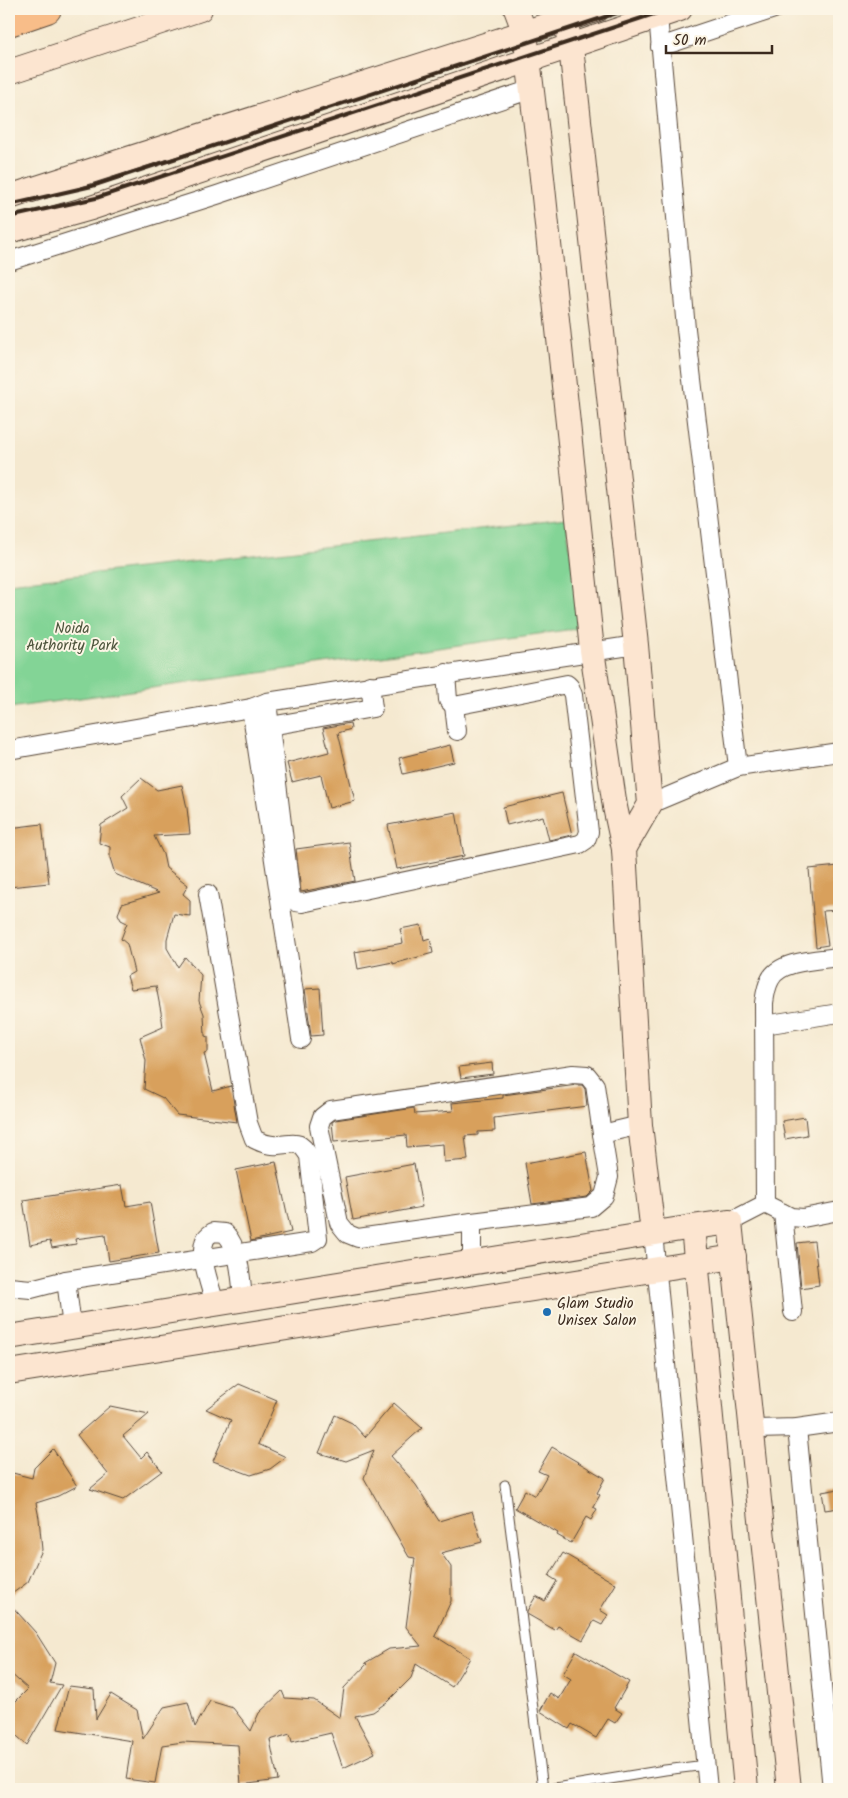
<svg xmlns="http://www.w3.org/2000/svg" width="848" height="1798" font-family="Kalam,sans-serif">
<style>
.green{fill:#83d496;stroke:#5f7f5a}
.building{fill:#d8a05b}
.lines{fill:none;stroke-linecap:round;stroke-linejoin:round}
.lane-casing{stroke:#574739;stroke-width:11}
.street-casing{stroke:#574739;stroke-width:20}
.secondary-casing{stroke:#574739;stroke-width:26}
.highway-casing{stroke:#574739;stroke-width:30}
.lane{stroke:#fff;stroke-width:9}
.street{stroke:#fff;stroke-width:18}
.secondary{stroke:#fce5d0;stroke-width:24}
.highway{stroke:#f8bd89;stroke-width:28}
.rail{stroke:#3b2a1e;stroke-width:4}
.poi-dot{fill:#1f6fb2;stroke:#fcf5e5;stroke-width:2}
.labels{text-anchor:middle;stroke-width:4;stroke-linejoin:round;paint-order:stroke}
.park-label{font-size:15px;fill:#4d543c;stroke:#fcf5e5}
.poi-label{font-size:15px;fill:#3b2a1e;stroke:#fcf5e5;text-anchor:start}
</style>
<rect width="100%" height="100%" fill="#fcf5e5"/>
<filter id="ink" filterUnits="userSpaceOnUse"><feTurbulence type="fractalNoise" baseFrequency=".02" numOctaves="2"/><feDisplacementMap in="SourceGraphic" scale="10" xChannelSelector="R" yChannelSelector="G"/><feConvolveMatrix kernelMatrix="1 2 1 2 8 2 1 2 1" color-interpolation-filters="sRGB"/></filter>
<filter id="wash" filterUnits="userSpaceOnUse"><feTurbulence type="fractalNoise" baseFrequency=".0096" numOctaves="4" result="noise"/><feDisplacementMap in="SourceGraphic" scale="20" xChannelSelector="R" yChannelSelector="G"/><feGaussianBlur stdDeviation="1.12" result="paint"/><feColorMatrix in="noise" values="0 0 0 0 0 0 0 0 0 0 0 0 0 0 0 0 0 1.4 0 .05"/><feComposite in="paint" operator="in"/></filter>
<g filter="url(#wash)">
<rect width="100%" height="100%" fill="#f5e9d0"/>
<path class="green" d="M566,519L581,628L9,708V583Z"/>
<g id="blocks">
<g class="building">
<path d="M350,723L351,729L338,733L355,801L329,808L321,775L292,782L287,763L329,752L323,728Z"/>
<path d="M450,745L454,762L403,774L399,758Z"/>
<path d="M141,778L157,790L182,785L187,808L190,834L154,836L163,854L166,868L188,885L183,894L190,900V916L174,914L167,939V948L178,967L185,957L201,975L199,1001L204,1014L205,1036L208,1037V1052L204,1053L213,1091L231,1086L237,1122L177,1115L163,1098L144,1089L146,1061L140,1037L163,1027L161,1012L156,986L131,989L127,976L134,972L127,944L121,939L127,923L121,920L118,914L122,904L159,893L115,874L110,858V847L99,843L101,825L128,808L122,796Z"/>
<path d="M562,793L572,835L549,840L543,816L507,825L503,807Z"/>
<path d="M456,812L464,856L397,869L388,825Z"/>
<path d="M42,824L49,883L9,887V828Z"/>
<path d="M349,842L355,881L301,892L296,849Z"/>
<path d="M839,866V910L823,911L828,945L816,947L809,869Z"/>
<path d="M421,925L424,940L430,938L433,953L393,964V962L358,969L355,952L403,943L400,929Z"/>
<path d="M320,988L323,1035L311,1036L305,989Z"/>
<path d="M492,1063L493,1074L461,1078L459,1067Z"/>
<path d="M577,1085H582L585,1089L587,1106L494,1118L495,1131L478,1132V1135L465,1136L468,1160L444,1162L443,1144L407,1147L406,1135L334,1142L332,1122L335,1120L414,1108L415,1114L453,1111L452,1103L503,1098V1095Z"/>
<path d="M805,1117L807,1135L785,1139L782,1121Z"/>
<path d="M586,1152L593,1191L587,1197L532,1204L525,1163Z"/>
<path d="M276,1162L291,1232L251,1241L236,1170Z"/>
<path d="M414,1164L422,1207L353,1220L345,1177Z"/>
<path d="M122,1185L126,1206L150,1202L159,1253L109,1261L105,1235L75,1239L76,1244L52,1248L50,1241L30,1245L23,1200Z"/>
<path d="M814,1241L819,1285L801,1288L797,1243Z"/>
<path d="M239,1384L277,1400L258,1444L286,1457L270,1469L251,1475L213,1461L231,1420L206,1409Z"/>
<path d="M394,1403L422,1428L391,1456L416,1485L439,1521L472,1511L482,1542L441,1553L451,1567V1601L435,1636L470,1658L452,1687L416,1664L411,1678L387,1702L373,1712L355,1716L375,1753L343,1768L331,1733L292,1742L290,1734L270,1740L278,1780L241,1785L238,1745L183,1742L162,1745L155,1783L126,1779L132,1741L58,1729L69,1686L94,1689L96,1719L111,1694L137,1710L143,1739L164,1707L188,1702L195,1727L210,1701L233,1708L251,1731L259,1713L282,1691L285,1698L314,1700L340,1718L344,1688L367,1664L365,1663L389,1649L421,1646L406,1627L415,1558L409,1557L364,1478L374,1450L346,1461L319,1453L335,1415L352,1423L365,1437Z"/>
<path d="M110,1406L149,1414L123,1436L141,1458L147,1452L162,1471L123,1500L90,1489L108,1474L77,1435Z"/>
<path d="M552,1447L605,1478L597,1493L600,1495L593,1507L597,1509L591,1520L586,1517L571,1543L557,1535L558,1533L515,1508L525,1490L535,1496L547,1475L538,1471Z"/>
<path d="M53,1449L77,1486L58,1496L36,1503L39,1518L42,1550L28,1582L9,1596V1472L32,1478L34,1468Z"/>
<path d="M839,1489V1508L825,1510L822,1492Z"/>
<path d="M563,1553L616,1584L600,1610L608,1615L602,1625L594,1621L583,1640L558,1626L555,1630L527,1614V1611L536,1596L545,1601L557,1581L549,1576Z"/>
<path d="M9,1603L36,1633L55,1663L50,1683L62,1685L27,1745L9,1729V1708L28,1689L9,1672Z"/>
<path d="M576,1651L629,1682L614,1708L622,1713L615,1723L608,1719L596,1738L572,1724L569,1729L540,1711L550,1693L559,1699L571,1679L563,1674Z"/>
</g>
</g>
</g>
<g filter="url(#ink)">
<use href="#blocks" fill-opacity="0" stroke="#574739" stroke-width="1"/>
<g class="lines">
<defs>
<g id="lane">
<path d="M505,1485L543,1789"/>
<path d="M549,1789L665,1770L706,1765"/>
</g>
<g id="street">
<path d="M658,16L686,329L738,767"/>
<path d="M660,47L774,9"/>
<path d="M9,261L217,195L532,89"/>
<path d="M267,702L291,897L296,902L302,903L580,844L586,840L589,832L573,695L570,687L567,684L454,706L448,700L446,673"/>
<path d="M454,706L457,731"/>
<path d="M251,708L301,1039"/>
<path d="M270,726L373,708L370,685"/>
<path d="M9,750L251,708L267,702L636,645"/>
<path d="M650,804L738,767L839,752"/>
<path d="M764,1025L839,1013"/>
<path d="M765,1204L764,1003C765,996 766,987 770,980C779,960 820,960 839,957"/>
<path d="M783,1213L793,1312"/>
<path d="M472,1222L591,1207L604,1196L609,1177L602,1134"/>
<path d="M730,1222L765,1204L791,1217L803,1218L839,1211"/>
<path d="M653,1233L708,1789"/>
<path d="M472,1262V1222L358,1238L348,1234L339,1223L319,1126L322,1117L331,1110L573,1074L587,1075L595,1085L602,1134L640,1125"/>
<path d="M66,1280L72,1327"/>
<path d="M9,1287L31,1289L66,1280L312,1242L318,1238L309,1156C299,1139 295,1144 278,1145C269,1146 262,1143 254,1139L248,1123L208,894"/>
<path d="M215,1304C211,1287 198,1256 205,1240C206,1237 210,1234 213,1232L225,1233C240,1249 241,1278 243,1299"/>
<path d="M797,1428L832,1789"/>
<path d="M751,1429L797,1428L839,1422"/>
</g>
<g id="secondary">
<path d="M516,9L525,33L540,159L592,650L615,807L624,849L640,1125L653,1233"/>
<path d="M560,9L565,20L571,47L636,645L650,804L624,849"/>
<path d="M9,72L200,9"/>
<path d="M9,197L598,9"/>
<path d="M9,231L91,208L680,9"/>
<path d="M693,1227L746,1789"/>
<path d="M9,1337L693,1227L730,1222L789,1789"/>
<path d="M9,1372L734,1257"/>
</g>
<path id="highway" d="M9,22L47,9"/>
</defs>
<use href="#lane" class="lane-casing"/>
<use href="#street" class="street-casing"/>
<use href="#secondary" class="secondary-casing"/>
<use href="#highway" class="highway-casing"/>
<use href="#lane" class="lane"/>
<use href="#street" class="street"/>
<use href="#secondary" class="secondary"/>
<use href="#highway" class="highway"/>
<g class="rail">
<path d="M9,205L92,186L629,9"/>
<path d="M9,217L96,198L669,9"/>
</g>
</g>
</g>
<circle class="poi-dot" cx="547" cy="1312" r="5"/>
<g class="labels">
<g class="park-label">
<text x="72" y="633">Noida<tspan x="72" dy="17">Authority Park</tspan></text>
</g>
<g class="poi-label">
<text x="557" y="1308">Glam Studio<tspan x="557" dy="17">Unisex Salon</tspan></text>
</g>
</g>
<rect width="848" height="1798" fill="none" stroke="#fcf5e5" stroke-width="30"/>
<path d="M666 45v8h106v-8" fill="none" stroke="#3b2a1e" stroke-width="2.5"/>
<text x="673" y="45" font-size="15" fill="#3b2a1e" stroke="#fcf5e5" stroke-width="4" paint-order="stroke">50 m</text>
</svg>
